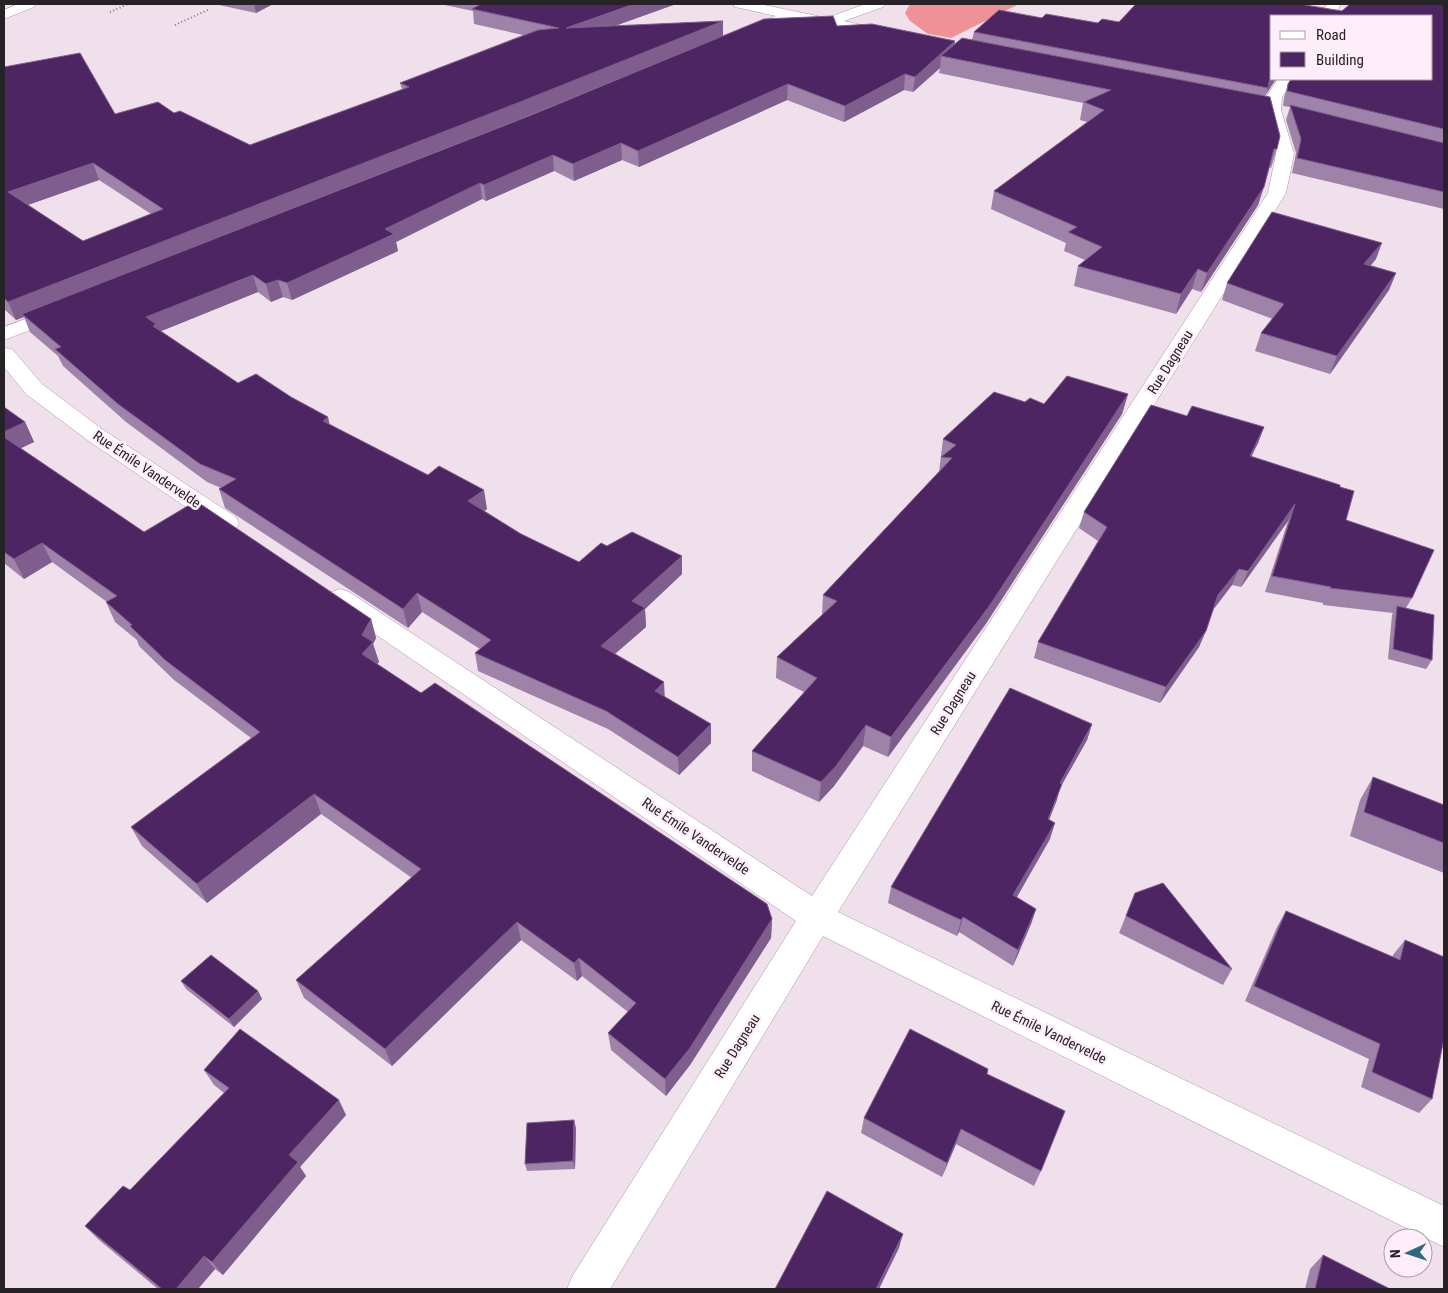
<svg xmlns="http://www.w3.org/2000/svg" width="1448" height="1293" font-family="'Roboto Condensed',sans-serif">
<style>
.forest{fill:#ee9295}
.lines{fill:none;stroke-linecap:round;stroke-linejoin:round}
.minor-casing{stroke:#a899a4;stroke-width:1}
.path{stroke:#827880;stroke-width:2;stroke-dasharray:1 2.5;stroke-linecap:butt}
.minor{fill:#fff;fill-rule:evenodd}
.wall{fill:#9f82a8;fill-rule:evenodd}
.shaded-wall{fill:#7f5d8c}
.building{fill:#4e2563;stroke:#7f5d8c;fill-rule:evenodd}
.labels{text-anchor:middle;stroke-width:5;stroke-linejoin:round;paint-order:stroke}
.street-label{font-size:14px;fill:#272226;stroke:#fdeef9}
</style>
<rect width="100%" height="100%" fill="#f0e0ec"/>
<path class="forest" d="M910,4H1019L951,38L928,34L910,21L905,13Z"/>
<g class="lines">
<defs>
<g id="minor">
<path d="M18,4H36L34,7L4,19V10Z"/>
<path d="M733,4H759L827,18L865,4H885L883,7L844,21L885,30L887,33L885,36L880,37L793,19L749,36L744,35L742,32L744,29L776,16L735,7Z"/>
<path d="M1327,4H1341L1333,16H1319Z"/>
<path d="M1278,79H1294L1282,97L1281,110L1294,154L1286,193L838,912L1444,1206V1247L823,936L610,1289H567L573,1275L796,921L331,604L327,598L331,592L340,589L349,592L812,896L1268,193L1276,154L1265,110L1266,97Z"/>
<path d="M63,305L70,307L73,311L70,315L4,340V327Z"/>
<path d="M4,348L12,349L42,384L102,429L236,517L239,523L236,529L227,531L218,529L86,439L26,394L4,367Z"/>
</g>
</defs>
<use href="#minor" class="minor-casing"/>
<g class="path">
<path d="M110,12L128,4"/>
<path d="M175,25L210,9"/>
</g>
<use href="#minor" class="minor"/>
</g>
<g class="wall">
<path d="M218,4H273L256,13L219,5Z"/>
<path d="M440,4H676L615,26L723,21V36L837,26L955,41L954,45L972,40L974,32L1042,18L1098,23L1342,11L1444,4V209L1292,173L1296,153L1286,120L1290,107L1283,106L1284,98L1288,84L1432,79L1272,16V79H1276L1266,94L1265,96L1277,149L1271,168L1269,167L1258,205L1201,292L1192,289L1176,314L1074,286L1078,266L1085,260L1064,251L1066,243L991,209L994,191L1087,122L1080,120L1083,103L939,73L940,68L913,92L904,90L844,122L787,100L639,167L622,160L574,181L554,171L486,201L482,199L396,242L398,251L292,300L283,297L271,302L258,292L161,331L238,383L329,424L487,509L484,511L521,534L579,562L607,546L682,574L645,609L646,627L615,654L665,697L711,743L679,775L608,729L478,671L475,653L480,649L422,612L408,628L225,508L219,489L221,488L207,482L126,422L63,366L58,356L30,332L24,317L16,320L4,309V67L115,114L174,113L250,145L402,89L400,83L523,35L474,24L473,11ZM99,180L151,214L83,241L28,205Z"/>
<path d="M1376,259L1370,265L1396,273L1389,290L1330,374L1255,351L1261,333L1273,319L1222,300L1227,283Z"/>
<path d="M1128,394L1122,414L985,625L888,757L863,746L834,786L819,802L752,771V751L804,692L776,678L777,657L822,615L823,595L939,472L943,439L1025,402L1044,404Z"/>
<path d="M4,407L25,422L34,442L20,448L144,532L371,619L376,638L373,644L379,662L377,664L421,693L772,919L771,938L690,1065L666,1096L611,1050L608,1033L628,1012L582,976L577,981L521,940L392,1066L304,998L296,980L412,878L321,814L207,903L142,846L131,827L251,738L174,680L139,646L137,640L115,622L106,602H107L52,562L24,579L4,563Z"/>
<path d="M1187,416L1264,427L1258,443L1251,456L1340,487L1346,520L1412,598L1406,608L1432,660L1426,669L1388,659L1392,615L1393,613L1323,605V603L1265,592L1288,521L1241,587L1232,585L1213,610L1199,647L1160,703L1034,658L1038,642L1098,541L1079,528L1084,512Z"/>
<path d="M1092,724L1087,740L1060,788L1049,820L1050,839L1016,897L1036,909L1031,924L1013,966L959,932L957,936L888,903L891,887Z"/>
<path d="M1373,777L1444,805V873L1350,836L1360,800Z"/>
<path d="M1135,893L1232,969L1223,985L1119,933Z"/>
<path d="M1286,911L1393,957V955L1405,940L1432,1099L1419,1113L1361,1087L1369,1059L1245,1001L1277,927Z"/>
<path d="M181,981L258,991L262,999L234,1027L186,989Z"/>
<path d="M204,1070L346,1115L300,1167L306,1176L223,1275L215,1269L198,1289H158L99,1240L85,1226L130,1190L224,1093L214,1085Z"/>
<path d="M987,1074L1041,1171L1034,1186L956,1144L942,1177L861,1133L864,1118Z"/>
<path d="M576,1128L575,1169L527,1171L525,1164Z"/>
<path d="M1323,1255L1390,1289H1305L1310,1269Z"/>
</g>
<g class="shaded-wall">
<path d="M254,4H273L256,13Z"/>
<path d="M634,4H676L567,43L566,28Z"/>
<path d="M723,21V36L522,118L22,314L24,317L16,320L8,302Z"/>
<path d="M955,41L953,56H941L940,68L913,92L915,77Z"/>
<path d="M905,74L904,90L844,122L845,106Z"/>
<path d="M1272,77V79H1276L1266,94L1269,82Z"/>
<path d="M788,84L787,100L639,167L638,151Z"/>
<path d="M621,143L622,160L574,181L573,164Z"/>
<path d="M553,155L554,171L486,201L484,185Z"/>
<path d="M93,163L99,180L16,209L8,192Z"/>
<path d="M480,183L482,199L396,242L398,251L292,300L287,283L385,229Z"/>
<path d="M1264,187L1258,205L1201,292L1207,273Z"/>
<path d="M1382,243L1376,259L1358,281L1364,264Z"/>
<path d="M1198,269L1192,289L1176,314L1181,294Z"/>
<path d="M1396,273L1389,290L1330,374L1337,356Z"/>
<path d="M253,275L258,292L159,332L163,342L146,317Z"/>
<path d="M278,280L283,297L271,302L266,284Z"/>
<path d="M1128,394L1122,414L985,625L888,757L891,737Z"/>
<path d="M328,417L332,435L323,421Z"/>
<path d="M25,422L34,442L9,454L4,442V432Z"/>
<path d="M1264,427L1258,443L1244,472L1250,456Z"/>
<path d="M484,490L487,509L472,520L468,501Z"/>
<path d="M1295,504L1288,521L1241,587L1248,571Z"/>
<path d="M42,543L52,562L24,579L14,559Z"/>
<path d="M682,556V574L645,609L646,627L603,664L601,646L632,601Z"/>
<path d="M1239,569L1232,585L1212,611L1218,595Z"/>
<path d="M417,593L422,612L408,628L403,609Z"/>
<path d="M371,619L376,638L373,644L379,662L368,674L362,654V635Z"/>
<path d="M1206,631L1199,647L1160,703L1166,687Z"/>
<path d="M664,682L665,701L655,691Z"/>
<path d="M711,724V743L679,775L678,757Z"/>
<path d="M1092,724L1087,740L1060,788L1057,800L1043,835L1060,783Z"/>
<path d="M866,725L863,746L834,786L819,802L821,782Z"/>
<path d="M314,794L321,814L207,903L197,884Z"/>
<path d="M1055,823L1050,839L1009,911L1013,895Z"/>
<path d="M1036,909L1031,924L1013,966L1018,950Z"/>
<path d="M963,917L959,932L957,936L961,920Z"/>
<path d="M772,919L771,938L690,1065L666,1096L665,1079Z"/>
<path d="M517,922L521,940L392,1066L385,1049Z"/>
<path d="M579,958L582,976L577,981L574,963Z"/>
<path d="M258,991L262,999L234,1027L229,1019Z"/>
<path d="M339,1100L346,1115L300,1167L306,1176L223,1275L212,1262L289,1155Z"/>
<path d="M574,1120L576,1128L575,1169L573,1161Z"/>
<path d="M961,1129L956,1144L942,1177L947,1163Z"/>
<path d="M903,1234L899,1248L879,1289H876Z"/>
<path d="M204,1256L215,1269L198,1289H176Z"/>
</g>
<g class="building">
<path d="M481,4H634L566,28L723,21L520,102L8,302L4,298V67L80,53L115,114L158,102L174,113L180,111L250,145L409,87L400,83L538,30L559,28L472,9ZM93,163L163,209L83,241L8,192Z"/>
<path d="M1136,4H1299L1342,11L1350,4H1444V129L1287,91L1288,84L1291,79H1432V16H1272V77L1269,82L1268,88L974,32L999,10L1042,18L1046,14L1098,23L1102,19L1119,22Z"/>
<path d="M833,16L837,26L872,24L955,41L915,77L905,74L845,106L788,84L638,151L621,143L573,164L553,155L484,185L480,183L385,229L394,234L287,283L278,280L266,284L253,275L146,317L156,324L153,326L238,383L256,374L291,397L328,417L323,421L428,475L439,466L484,490L468,501L521,534L579,562L601,543L607,546L632,532L682,556L632,601L645,608L601,646L664,682L655,691L711,724L678,757L606,711L475,653L491,640L417,593L403,609L219,489L236,479L200,464L118,404L55,349L61,347L22,314L534,114L764,19Z"/>
<path d="M962,38L1270,97L1280,136L1277,149H1274L1264,187L1207,273L1198,269L1181,294L1078,266L1102,247L1068,232L1077,227L994,191L1104,110L1084,102L1111,90L941,56Z"/>
<path d="M1290,105L1444,143V192L1297,158L1301,139Z"/>
<path d="M1272,212L1382,243L1364,264L1396,273L1337,356L1261,333L1284,304L1227,283Z"/>
<path d="M1067,376L1128,394L990,605L891,737L866,725L836,766L821,782L752,751L817,678L777,657L837,601L823,595L952,458L941,457L956,445L943,439L994,392L1025,402L1030,398L1044,404Z"/>
<path d="M1151,405L1187,416L1192,406L1264,427L1250,456L1340,485V487L1354,491L1346,520L1434,550L1412,598L1330,588L1331,587L1272,576L1295,504L1248,571L1239,569L1218,595L1206,631L1166,687L1038,642L1107,527L1084,512Z"/>
<path d="M4,407L25,422L4,432Z"/>
<path d="M4,437L144,532L196,501L371,619L362,635L373,642L362,654L421,693L435,683L767,904L772,919L690,1048L665,1079L608,1033L636,1003L579,958L574,963L517,922L385,1049L296,980L421,869L314,794L197,884L131,827L260,732L165,660L130,626L132,625L106,602L117,596L42,543L14,559L4,552Z"/>
<path d="M1397,606L1434,615L1432,660L1393,649Z"/>
<path d="M1010,688L1092,724L1060,783L1062,784L1048,819L1055,823L1013,895L1036,909L1018,950L963,917L961,920L891,887Z"/>
<path d="M1373,777L1444,805V843L1364,812Z"/>
<path d="M1163,883L1232,969L1126,916L1135,893Z"/>
<path d="M1286,911L1400,960L1405,940L1444,957V1038L1432,1099L1372,1072L1380,1044L1254,986Z"/>
<path d="M211,955L258,991L229,1019L181,981Z"/>
<path d="M240,1029L339,1100L289,1155L298,1162L212,1262L204,1256L176,1289H162L85,1226L123,1186L130,1190L229,1088L204,1070Z"/>
<path d="M910,1029L988,1069L987,1074L1065,1111L1041,1171L961,1129L947,1163L864,1118Z"/>
<path d="M574,1120L573,1161L525,1164L527,1123Z"/>
<path d="M827,1191L903,1234L876,1289H775Z"/>
<path d="M1323,1255L1390,1289H1315Z"/>
</g>
<g class="labels">
<g class="street-label">
<text transform="translate(1170 362) rotate(-58)" y="5">Rue Dagneau</text>
<text transform="translate(147 469) rotate(34)" y="5">Rue Émile Vandervelde</text>
<text transform="translate(953 703) rotate(-58)" y="5">Rue Dagneau</text>
<text transform="translate(696 836) rotate(34)" y="5">Rue Émile Vandervelde</text>
<text transform="translate(1049 1032) rotate(26)" y="5">Rue Émile Vandervelde</text>
<text transform="translate(737 1046) rotate(-58)" y="5">Rue Dagneau</text>
</g>
</g>
<rect width="1448" height="1293" fill="none" stroke="#272226" stroke-width="10"/>
<rect x="1270" y="15" width="162" height="65" fill="#fdeef9" stroke="#a79ca5"/>
<rect x="1280" y="31" width="25" height="8" fill="#ffffff" stroke="#a79ca5"/>
<text x="1316" y="40" font-size="15" fill="#272226">Road</text>
<rect x="1280" y="52" width="25" height="15" fill="#4e2563" stroke="#a79ca5"/>
<text x="1316" y="65" font-size="15" fill="#272226">Building</text>
<g transform="translate(1408 1253) rotate(267)"><circle r="24" fill="#fdeef9" stroke="#a79ca5"/>
<path d="M0-4L9 19L0 12L-9 19Z" fill="#2c6980"/>
<text y="-8" font-size="14" font-weight="bold" text-anchor="middle" fill="#272226">N</text>
</g>
</svg>
